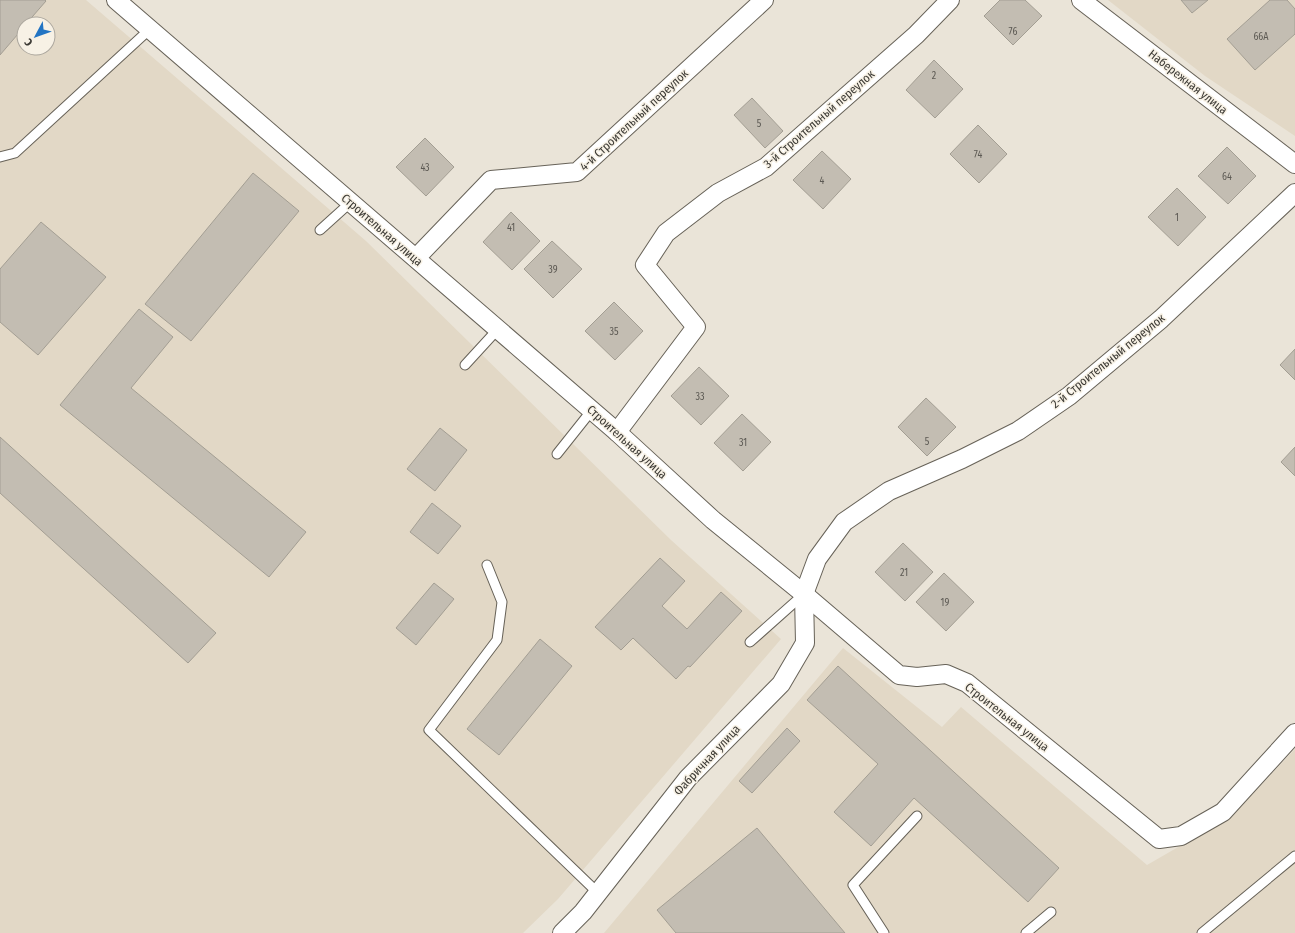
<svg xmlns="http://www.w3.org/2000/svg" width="1295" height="933" font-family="'Fira Sans Condensed',sans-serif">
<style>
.built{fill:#e2d8c6;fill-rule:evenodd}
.building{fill:#c3bdb2;stroke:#a39e93}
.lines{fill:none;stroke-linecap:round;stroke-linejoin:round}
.service-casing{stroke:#676258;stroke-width:11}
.minor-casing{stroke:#676258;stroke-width:20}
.service{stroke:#fff;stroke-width:9}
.minor{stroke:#fff;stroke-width:18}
.labels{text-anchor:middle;stroke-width:3;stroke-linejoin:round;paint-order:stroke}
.number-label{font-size:10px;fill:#5d5a54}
.street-label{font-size:12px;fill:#3b3934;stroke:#f7f1e5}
</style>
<rect width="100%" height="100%" fill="#eae4d8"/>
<g class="built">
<path d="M0,0H86L366,241L671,540L781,639L558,899L523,933H0ZM24,24H48V48H24Z"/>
<path d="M1108,0H1295V136L1205,76Z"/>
<path d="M843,648L942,727L961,707L1147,865L1232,816L1295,749V933H604Z"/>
</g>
<g class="building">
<path d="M0,0H45L46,1L26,24H24V27L0,55Z"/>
<path d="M1000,0H1025L1042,16L1013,45L984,16Z"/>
<path d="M1181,0H1208L1192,13Z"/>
<path d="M1270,0H1287L1295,9V34L1255,70L1227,39Z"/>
<path d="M934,60L963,89L935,118L906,90Z"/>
<path d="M752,98L783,131L765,148L734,115Z"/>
<path d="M978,125L1007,154L979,183L950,154Z"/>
<path d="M425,138L454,167L426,196L396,167Z"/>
<path d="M1227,147L1256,176L1228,204L1198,176Z"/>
<path d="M822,151L851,179L823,209L793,180Z"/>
<path d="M253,173L299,211L191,341L145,304Z"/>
<path d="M1177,188L1206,217L1178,246L1148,217Z"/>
<path d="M511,212L540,241L512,270L483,242Z"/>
<path d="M41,222L106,277L38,355L0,322V269Z"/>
<path d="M552,241L582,269L553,298L524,269Z"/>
<path d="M614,302L643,331L615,360L585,331Z"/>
<path d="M139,309L173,337L131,388L306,532L269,577L60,405Z"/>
<path d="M1295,349V380L1280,365Z"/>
<path d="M699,367L729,396L701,425L671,396Z"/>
<path d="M926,398L956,427L927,456L898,427Z"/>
<path d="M742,414L771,442L743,471L714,443Z"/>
<path d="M440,428L467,450L435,491L407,469Z"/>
<path d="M0,437L216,633L188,663L0,493Z"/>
<path d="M1295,447V476L1281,462Z"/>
<path d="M432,503L461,526L438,554L410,532Z"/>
<path d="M903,543L933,572L905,601L875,572Z"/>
<path d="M660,558L685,581L662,606L687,629L721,592L742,611L690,667L688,666L676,679L633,638L621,650L595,627Z"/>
<path d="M944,573L974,602L946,631L916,602Z"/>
<path d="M434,583L454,599L416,645L396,628Z"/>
<path d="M540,639L572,666L499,755L467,729Z"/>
<path d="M838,666L1059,868L1028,902L914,798L871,846L834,812L878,764L807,700Z"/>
<path d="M787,728L800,741L752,793L739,781Z"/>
<path d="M757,828L845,933H676L657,910Z"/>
</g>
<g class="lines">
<defs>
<g id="service">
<path d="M0,157L15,153L150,29"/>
<path d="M320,230L351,202"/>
<path d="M465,365L498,329"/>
<path d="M557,454L592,410"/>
<path d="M487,565L502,602L497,640L429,730L598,893"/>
<path d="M750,642L804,594"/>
<path d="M884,933L853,885L917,816"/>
<path d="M1026,933L1051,912"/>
<path d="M1202,933L1295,856"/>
</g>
<g id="minor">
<path d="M116,0L617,432L713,520L804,594L899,675L917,677L946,674L967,683L1159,839L1181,836L1223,812L1295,733"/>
<path d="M1081,0L1295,164"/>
<path d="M416,258L491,180L577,172L764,0"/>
<path d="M617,432L696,327L645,265L666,233L718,193L766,167L916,35L950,0"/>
<path d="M562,933L583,912L688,778L781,684L805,643L804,594L817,559L844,522L889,491L962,459L1018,431L1069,396L1161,319L1295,193"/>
</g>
</defs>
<use href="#service" class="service-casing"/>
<use href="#minor" class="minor-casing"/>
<use href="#service" class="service"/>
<use href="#minor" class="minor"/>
</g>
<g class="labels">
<g class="number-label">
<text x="1013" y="35">76</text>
<text x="1261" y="40">66А</text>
<text x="934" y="79">2</text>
<text x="759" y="127">5</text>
<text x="978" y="158">74</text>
<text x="425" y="171">43</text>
<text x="1227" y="180">64</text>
<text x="822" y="184">4</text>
<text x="1177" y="221">1</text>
<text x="511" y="231">41</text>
<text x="553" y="273">39</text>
<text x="614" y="335">35</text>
<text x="700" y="400">33</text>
<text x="927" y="445">5</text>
<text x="743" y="446">31</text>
<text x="904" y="576">21</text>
<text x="945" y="606">19</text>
</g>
<g class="street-label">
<text transform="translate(1188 82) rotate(38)" y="4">Набережная улица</text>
<text transform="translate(819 119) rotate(-41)" y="4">3-й Строительный переулок</text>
<text transform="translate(634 120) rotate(-43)" y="4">4-й Строительный переулок</text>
<text transform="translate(382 230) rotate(41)" y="4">Строительная улица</text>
<text transform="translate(1108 361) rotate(-39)" y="4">2-й Строительный переулок</text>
<text transform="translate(627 442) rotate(42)" y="4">Строительная улица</text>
<text transform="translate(1007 717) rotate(38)" y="4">Строительная улица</text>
<text transform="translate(707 760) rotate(-47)" y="4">Фабричная улица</text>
</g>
</g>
<g transform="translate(36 36) rotate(229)"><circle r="19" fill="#f7f1e5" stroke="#aca79e"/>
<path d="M0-3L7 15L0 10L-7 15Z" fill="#2274c3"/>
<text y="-6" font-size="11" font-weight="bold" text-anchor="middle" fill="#3b3934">С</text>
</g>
</svg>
